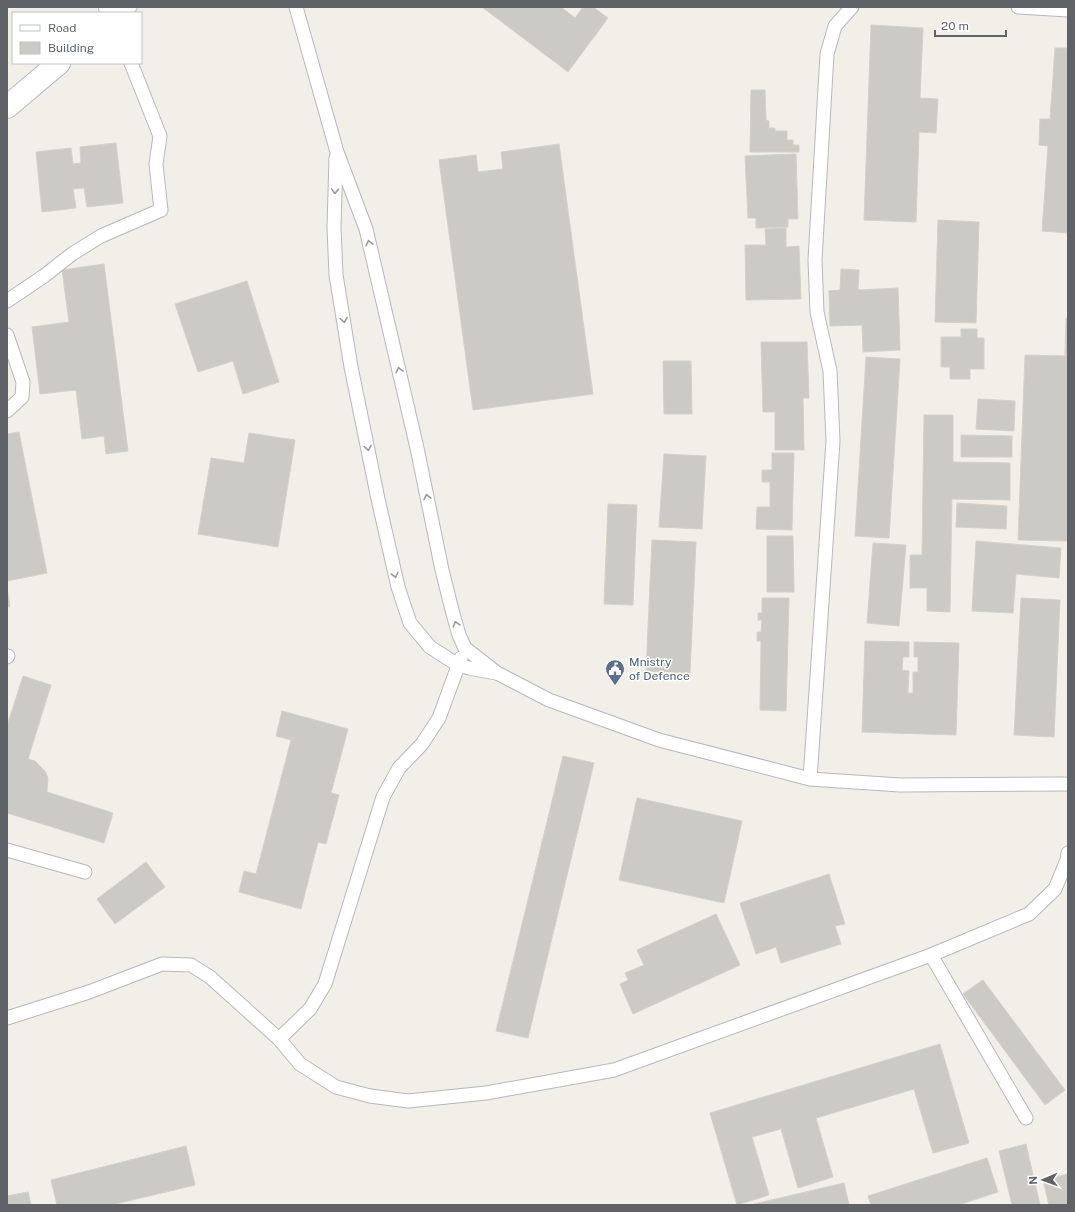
<svg xmlns="http://www.w3.org/2000/svg" width="1075" height="1212" font-family="'Public Sans',sans-serif">
<style>
.building{fill:#cccac5;stroke:#d6d1c6}
.lines{fill:none;stroke-linecap:round;stroke-linejoin:round}
.lane-casing{stroke:#b5b8bc;stroke-width:15}
.street-casing{stroke:#b5b8bc;stroke-width:24}
.lane{stroke:#fff;stroke-width:13}
.street{stroke:#fff;stroke-width:22}
.oneway{stroke:#979a9d}
.labels{text-anchor:middle;stroke-width:3;stroke-linejoin:round;paint-order:stroke}
.service-label{font-size:12px;fill:#4e5e75;stroke:#fff;text-anchor:start}
</style>
<rect width="100%" height="100%" fill="#f1efe8"/>
<g class="building">
<path d="M482,7H561L575,18L583,7H593L608,18L568,72Z"/>
<path d="M871,25L923,28L920,98L938,99L936,133L919,132L916,222L864,220Z"/>
<path d="M1055,48H1068V233L1042,231L1048,146L1039,145L1040,119H1050Z"/>
<path d="M751,90H765L766,120L769,121V128H775V131H787V140H793V145H799V152H750Z"/>
<path d="M116,143L123,203L87,207L84,188L73,189L76,208L42,212L36,152L71,148L73,164L81,163L80,147Z"/>
<path d="M559,144L593,394L473,410L439,160L476,155L478,172L503,169L501,152Z"/>
<path d="M796,154L798,219H788V227L756,228V218H748L745,156Z"/>
<path d="M938,220L979,222L976,323L935,322Z"/>
<path d="M786,228V247L799,246L801,299L746,300L745,245H766L765,229Z"/>
<path d="M104,264L128,451L106,454L104,436L82,439L76,390L40,394L32,327L69,322L62,270Z"/>
<path d="M841,269L859,270L858,290L898,288L900,350L863,352L862,325L830,326L829,291L840,290Z"/>
<path d="M247,281L279,382L243,394L233,361L198,372L175,304Z"/>
<path d="M1066,318H1068V541L1018,540L1025,355L1065,356Z"/>
<path d="M961,329H977V338H984V369H970V379H950V367H941V337H961Z"/>
<path d="M761,342H807L809,398H803L804,450H775V412H763Z"/>
<path d="M866,357L900,359L889,538L855,536Z"/>
<path d="M663,361H691L692,414H664Z"/>
<path d="M978,399L1015,401L1014,431L976,429Z"/>
<path d="M924,415H953V462L1010,463V500L952,499L950,612L927,611V588H910V555H922Z"/>
<path d="M19,432L47,573L7,581V434Z"/>
<path d="M249,433L295,440L278,547L198,534L211,458L244,463Z"/>
<path d="M961,435L1012,436V457H961Z"/>
<path d="M772,453H794L792,530L756,529L757,507H770V482H762V470H772Z"/>
<path d="M664,454L706,456L702,529L659,527Z"/>
<path d="M957,503L1007,506L1006,529L956,527Z"/>
<path d="M608,504L637,505L633,605L604,604Z"/>
<path d="M767,536H793L794,592H767Z"/>
<path d="M652,540L696,542L690,673L646,671Z"/>
<path d="M976,541L1061,548L1059,578L1016,574L1013,613L972,611Z"/>
<path d="M873,543L906,545L899,626L867,623Z"/>
<path d="M7,588L10,606L7,607Z"/>
<path d="M762,598H789L786,711L760,710L761,641H757V632H761L762,620H758V613H762Z"/>
<path d="M1021,598L1060,600L1054,737L1014,735Z"/>
<path d="M865,641L909,642V657H903L902,670L909,671L908,693H913V672H918V657H914V642L959,643L956,735L862,732Z"/>
<path d="M23,676L51,685L28,759L35,761L45,771L48,778L47,792L113,813L104,843L7,813V726Z"/>
<path d="M282,711L348,729L331,793L339,795L326,844L318,842L301,909L239,892L244,871L256,874L291,740L276,736Z"/>
<path d="M563,756L594,763L528,1038L496,1031Z"/>
<path d="M637,798L742,821L724,903L619,880Z"/>
<path d="M146,862L165,887L115,924L97,899Z"/>
<path d="M829,874L845,924L835,926L841,944L781,963L776,947L756,954L740,903Z"/>
<path d="M716,914L740,965L633,1014L620,984L628,980L625,973L644,965L637,950Z"/>
<path d="M983,980L1065,1090L1045,1105L963,994Z"/>
<path d="M940,1044L969,1143L933,1153L914,1089L816,1118L833,1177L798,1188L781,1129L752,1137L769,1195L737,1205L710,1113Z"/>
<path d="M1026,1144L1040,1205H1012L999,1151Z"/>
<path d="M186,1146L195,1185L111,1205H57L51,1180Z"/>
<path d="M987,1158L998,1192L958,1205H871L868,1196Z"/>
<path d="M1068,1174V1205H1049L1043,1180Z"/>
<path d="M844,1183L849,1205H750Z"/>
<path d="M28,1192L31,1205H7V1196Z"/>
</g>
<g class="lines">
<defs>
<g id="lane">
<path d="M296,7L337,152L366,229L417,448L442,570L452,610L459,635L465,648L497,673L549,700L659,740L810,779L900,785L1068,784"/>
<path d="M1018,7L1068,10"/>
<path d="M120,13L130,7"/>
<path d="M336,158L334,227L336,275L351,367L378,499L398,587L410,623L430,647L458,665L469,668L496,673"/>
<path d="M7,301L44,276L72,254L101,236L161,210L156,164L160,136L131,63"/>
<path d="M7,335L23,382L22,397L7,411"/>
<path d="M7,657L8,656"/>
<path d="M810,779L833,441L830,371L817,312L815,260L827,54L835,26L852,7"/>
<path d="M7,850L85,872"/>
<path d="M931,955L1026,1118"/>
<path d="M7,1018L89,992L162,964L191,965L210,977L279,1039L300,1064L336,1087L370,1096L408,1101L486,1093L614,1070L931,955L1029,914L1055,889L1067,860L1068,853"/>
<path d="M279,1039L310,1009L325,984L383,797L399,768L422,744L439,718L461,658"/>
</g>
<g id="street">
<path d="M110,7L111,13"/>
<path d="M7,107L59,63"/>
</g>
</defs>
<use href="#lane" class="lane-casing"/>
<use href="#street" class="street-casing"/>
<use href="#lane" class="lane"/>
<use href="#street" class="street"/>
</g>
<defs><path id="oneway-chevron" d="M-2-3.5L2.5 0L-2 3.5" fill="none" stroke-width="1.6" stroke-linecap="round" stroke-linejoin="round"/></defs>
<g class="oneway">
<use href="#oneway-chevron" transform="translate(335 191) rotate(92)"/>
<use href="#oneway-chevron" transform="translate(369 243) rotate(-103)"/>
<use href="#oneway-chevron" transform="translate(344 320) rotate(81)"/>
<use href="#oneway-chevron" transform="translate(399 370) rotate(-103)"/>
<use href="#oneway-chevron" transform="translate(368 448) rotate(79)"/>
<use href="#oneway-chevron" transform="translate(427 497) rotate(-102)"/>
<use href="#oneway-chevron" transform="translate(395 575) rotate(77)"/>
<use href="#oneway-chevron" transform="translate(456 624) rotate(-107)"/>
</g>
<defs>
<symbol id="civic-pin" viewBox="-11 -11 22 30"><path d="M0 17L-7.5 6A9.5 9.5 0 1 1 7.5 6Z" fill="#5c6f8a" stroke="#fff"/><path d="M-.6-6.5H3V-4.5H.6V-3L4-1V1h2V6H-6V1h2V-1L-.6-3ZM-1.2 2.5V6h2.4V2.5Z" fill="#fff"/></symbol>
</defs>
<g fill-rule="evenodd">
<use href="#civic-pin" x="604" y="658" width="22" height="30"/>
</g>
<g class="labels">
<g class="service-label">
<text x="629" y="666">Mnistry<tspan x="629" dy="14">of Defence</tspan></text>
</g>
</g>
<rect width="1075" height="1212" fill="none" stroke="#5f6368" stroke-width="16"/>
<rect x="12" y="12" width="130" height="52" fill="#ffffff" stroke="#bfc1c3"/>
<rect x="20" y="25" width="20" height="6" fill="#ffffff" stroke="#bfc1c3"/>
<text x="48" y="32" font-size="12" fill="#5f6368">Road</text>
<rect x="20" y="42" width="20" height="12" fill="#cccac5" stroke="#bfc1c3"/>
<text x="48" y="52" font-size="12" fill="#5f6368">Building</text>
<g transform="translate(1043 1180) rotate(268)" stroke="#ffffff" stroke-width="3" paint-order="stroke">
<path d="M0-3L7 15L0 10L-7 15Z" fill="#5f6368"/>
<text y="-6" font-size="11" font-weight="bold" text-anchor="middle" fill="#5f6368">N</text>
</g>
<path d="M935 30v6h71v-6" fill="none" stroke="#5f6368" stroke-width="2"/>
<text x="941" y="30" font-size="12" fill="#5f6368" stroke="#ffffff" stroke-width="3" paint-order="stroke">20 m</text>
</svg>
